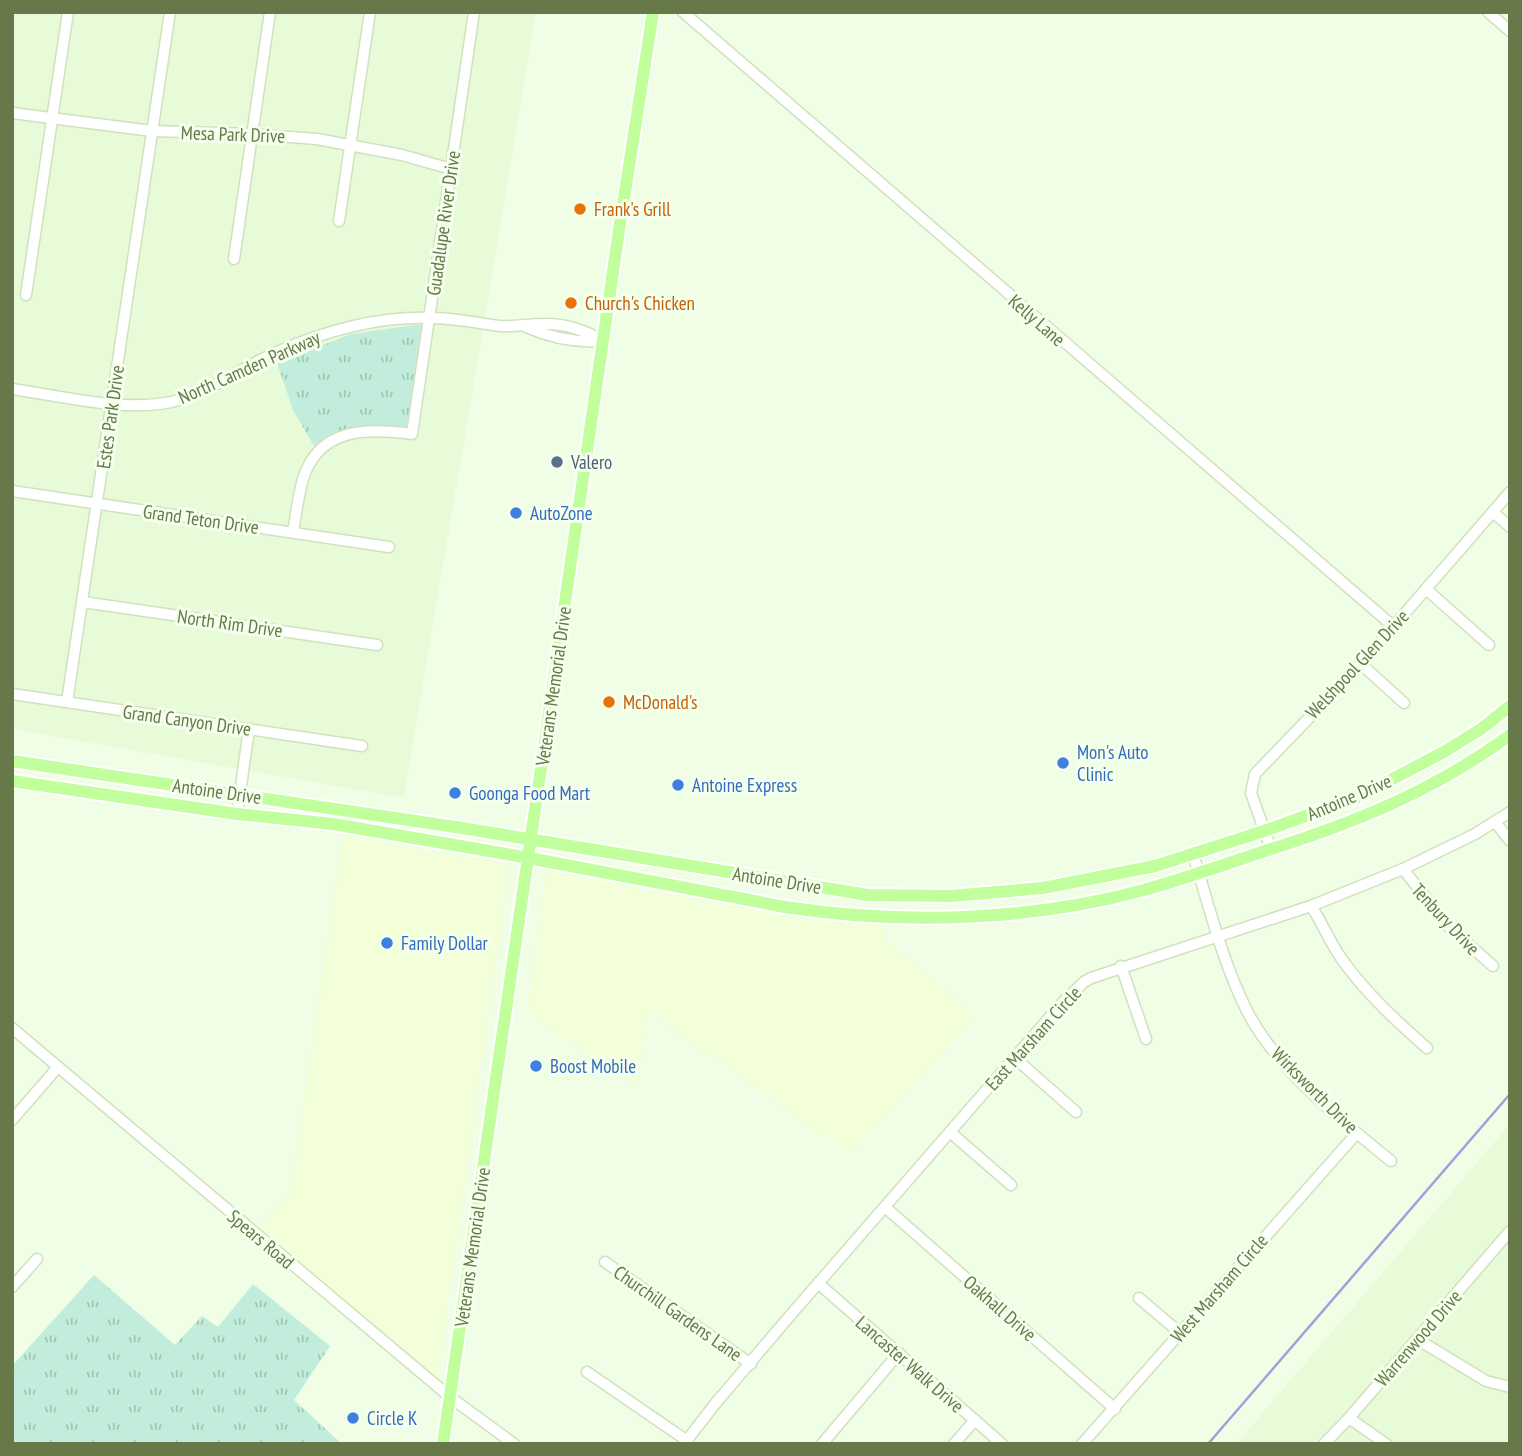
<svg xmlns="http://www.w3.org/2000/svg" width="1522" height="1456" font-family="'PT Sans Narrow',sans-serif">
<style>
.residential{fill:#e8fbd9}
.commercial{fill:#f3ffd8}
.grass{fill:url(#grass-tufts)}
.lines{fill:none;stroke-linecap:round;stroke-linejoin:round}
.stream{stroke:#a79ddc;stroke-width:2.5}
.minor-casing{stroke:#d0e1bd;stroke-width:13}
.major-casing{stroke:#fff;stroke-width:16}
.minor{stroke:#fff;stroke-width:10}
.major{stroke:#c0ff9b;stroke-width:12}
.food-dot{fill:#e8710a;stroke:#f4ffed;stroke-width:2.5}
.service-dot{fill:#5c6f8a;stroke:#f4ffed;stroke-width:2.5}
.shop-dot{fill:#3f7fe0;stroke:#f4ffed;stroke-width:2.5}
.labels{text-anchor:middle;stroke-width:6;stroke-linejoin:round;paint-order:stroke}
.street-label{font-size:19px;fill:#677948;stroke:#f4ffed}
.food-label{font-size:19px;fill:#c56008;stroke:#f4ffed;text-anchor:start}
.service-label{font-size:19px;fill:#4e5e75;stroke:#f4ffed;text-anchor:start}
.shop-label{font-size:19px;fill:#366cbe;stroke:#f4ffed;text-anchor:start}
</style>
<defs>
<pattern id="grass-tufts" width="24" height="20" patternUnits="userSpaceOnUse" patternTransform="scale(1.75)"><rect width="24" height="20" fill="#c2eddc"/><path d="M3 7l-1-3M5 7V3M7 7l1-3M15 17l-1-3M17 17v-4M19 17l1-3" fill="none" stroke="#a1c5b4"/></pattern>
</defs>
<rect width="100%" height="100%" fill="#effee5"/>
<g class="residential">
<path d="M12,12H536L404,798L12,729Z"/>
<path d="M1510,1124V1444H1236Z"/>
</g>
<g class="commercial">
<path d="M343,835L509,865L437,1382L257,1231L291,1191Z"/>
<path d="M547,870L761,913L819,922L883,925L884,941L976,1014L851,1155L648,1010L637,1085L527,1013Z"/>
</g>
<g class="grass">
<path d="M423,324L407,429L379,426L336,432L314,446L293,410L277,363L351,334Z"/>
<path d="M94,1275L175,1345L202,1316L218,1327L253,1284L330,1346L294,1400L342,1444H12V1366Z"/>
</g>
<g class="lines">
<path class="stream" d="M1208,1444L1510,1094"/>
<defs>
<g id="minor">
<path d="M683,12L1393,626"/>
<path d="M1488,12L1510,31"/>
<path d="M12,113L152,131L252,134L317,139L402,155L451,169"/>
<path d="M339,221L370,12"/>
<path d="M234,259L270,12"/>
<path d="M26,295L68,12"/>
<path d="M526,327C551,338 576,343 603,341"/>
<path d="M12,389C61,396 122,412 171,402C210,393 240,368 277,352C325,331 378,316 431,318C454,318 477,323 500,326C514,327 528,324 542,324C564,323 585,330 603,341"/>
<path d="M12,491L389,547"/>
<path d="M1493,512L1510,527"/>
<path d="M293,532C296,515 298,496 303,479C319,427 368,428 412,434L474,12"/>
<path d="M1426,589L1489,645"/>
<path d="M83,602L377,645"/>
<path d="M1361,664L1404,703"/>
<path d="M12,694L362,746"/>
<path d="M67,702L170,12"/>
<path d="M237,814L249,729"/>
<path d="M1495,822L1510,841"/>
<path d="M1271,849L1251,793L1255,774L1361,664L1510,492"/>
<path d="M1193,854C1209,906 1222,961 1247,1011C1277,1069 1340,1120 1391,1161"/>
<path d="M1403,869L1448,926L1493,966"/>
<path d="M1311,906C1322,922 1329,941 1341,958C1365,992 1395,1020 1427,1048"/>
<path d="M1121,966L1146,1039"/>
<path d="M12,1028L450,1397L514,1444"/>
<path d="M1015,1058L1076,1112"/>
<path d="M12,1120L58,1067"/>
<path d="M950,1132L1011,1185"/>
<path d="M885,1207L1115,1409"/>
<path d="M605,1262L751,1364"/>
<path d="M818,1283L1002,1444"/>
<path d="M12,1287L37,1259"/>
<path d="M1139,1298L1180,1333"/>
<path d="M1417,1339L1486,1381L1510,1387"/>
<path d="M587,1372L686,1440"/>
<path d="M1349,1418L1386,1444"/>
<path d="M684,1444L715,1404L788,1318L1063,1002L1084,982L1091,978L1311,906L1403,869L1475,834L1510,812"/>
<path d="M822,1444L899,1353"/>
<path d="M954,1444L975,1420"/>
<path d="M1082,1444L1357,1133"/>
<path d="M1324,1444L1349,1418L1510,1231"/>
</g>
<g id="major">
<path d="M12,761L462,828L868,895L951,896L1043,888L1155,866L1264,831L1358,797L1442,753L1481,729L1510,706"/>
<path d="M12,781L237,814L333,824L529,858L785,907C902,925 1030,921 1144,890C1187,878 1229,863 1271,849C1357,822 1437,789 1510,735"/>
<path d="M443,1444L618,237L653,12"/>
</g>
</defs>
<use href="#minor" class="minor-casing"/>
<use href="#major" class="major-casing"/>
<use href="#minor" class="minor"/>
<use href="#major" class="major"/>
</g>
<g class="food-dot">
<circle cx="580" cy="209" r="7"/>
<circle cx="571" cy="303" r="7"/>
<circle cx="609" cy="702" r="7"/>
</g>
<circle class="service-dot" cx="557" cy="462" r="7"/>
<g class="shop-dot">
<circle cx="516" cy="513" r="7"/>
<circle cx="1063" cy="763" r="7"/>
<circle cx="678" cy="785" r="7"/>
<circle cx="455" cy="793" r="7"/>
<circle cx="387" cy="943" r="7"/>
<circle cx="536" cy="1066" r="7"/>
<circle cx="353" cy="1418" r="7"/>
</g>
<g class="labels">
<g class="street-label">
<text transform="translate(233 134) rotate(2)" y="7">Mesa Park Drive</text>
<text transform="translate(443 223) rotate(-82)" y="7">Guadalupe River Drive</text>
<text transform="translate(1037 320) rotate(41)" y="7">Kelly Lane</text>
<text transform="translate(249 367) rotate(-24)" y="7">North Camden Parkway</text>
<text transform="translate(110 417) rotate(-82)" y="7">Estes Park Drive</text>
<text transform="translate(201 519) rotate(8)" y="7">Grand Teton Drive</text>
<text transform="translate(230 623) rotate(8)" y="7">North Rim Drive</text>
<text transform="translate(1357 664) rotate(-47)" y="7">Welshpool Glen Drive</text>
<text transform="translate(553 686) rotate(-82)" y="7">Veterans Memorial Drive</text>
<text transform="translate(187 720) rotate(8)" y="7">Grand Canyon Drive</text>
<text transform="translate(217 791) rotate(8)" y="7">Antoine Drive</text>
<text transform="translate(1349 797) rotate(-23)" y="7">Antoine Drive</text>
<text transform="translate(777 880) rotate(9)" y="7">Antoine Drive</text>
<text transform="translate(1446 919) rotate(47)" y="7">Tenbury Drive</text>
<text transform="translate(1033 1038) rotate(-48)" y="7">East Marsham Circle</text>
<text transform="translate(1315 1090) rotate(45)" y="7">Wirksworth Drive</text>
<text transform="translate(261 1239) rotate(40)" y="7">Spears Road</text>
<text transform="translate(472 1247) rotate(-82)" y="7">Veterans Memorial Drive</text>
<text transform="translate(1219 1288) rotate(-49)" y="7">West Marsham Circle</text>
<text transform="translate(1000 1308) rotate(41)" y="7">Oakhall Drive</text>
<text transform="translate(678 1313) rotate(35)" y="7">Churchill Gardens Lane</text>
<text transform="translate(1418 1338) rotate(-49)" y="7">Warrenwood Drive</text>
<text transform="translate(910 1364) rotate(41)" y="7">Lancaster Walk Drive</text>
</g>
<g class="food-label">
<text x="594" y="216">Frank's Grill</text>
<text x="585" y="310">Church's Chicken</text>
<text x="623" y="709">McDonald's</text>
</g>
<g class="service-label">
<text x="571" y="469">Valero</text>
</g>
<g class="shop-label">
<text x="530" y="520">AutoZone</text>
<text x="1077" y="759">Mon's Auto<tspan x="1077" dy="22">Clinic</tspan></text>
<text x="692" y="792">Antoine Express</text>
<text x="469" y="800">Goonga Food Mart</text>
<text x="401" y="950">Family Dollar</text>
<text x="550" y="1073">Boost Mobile</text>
<text x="367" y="1425">Circle K</text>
</g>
</g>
<rect width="1522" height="1456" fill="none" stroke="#677948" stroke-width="28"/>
</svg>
